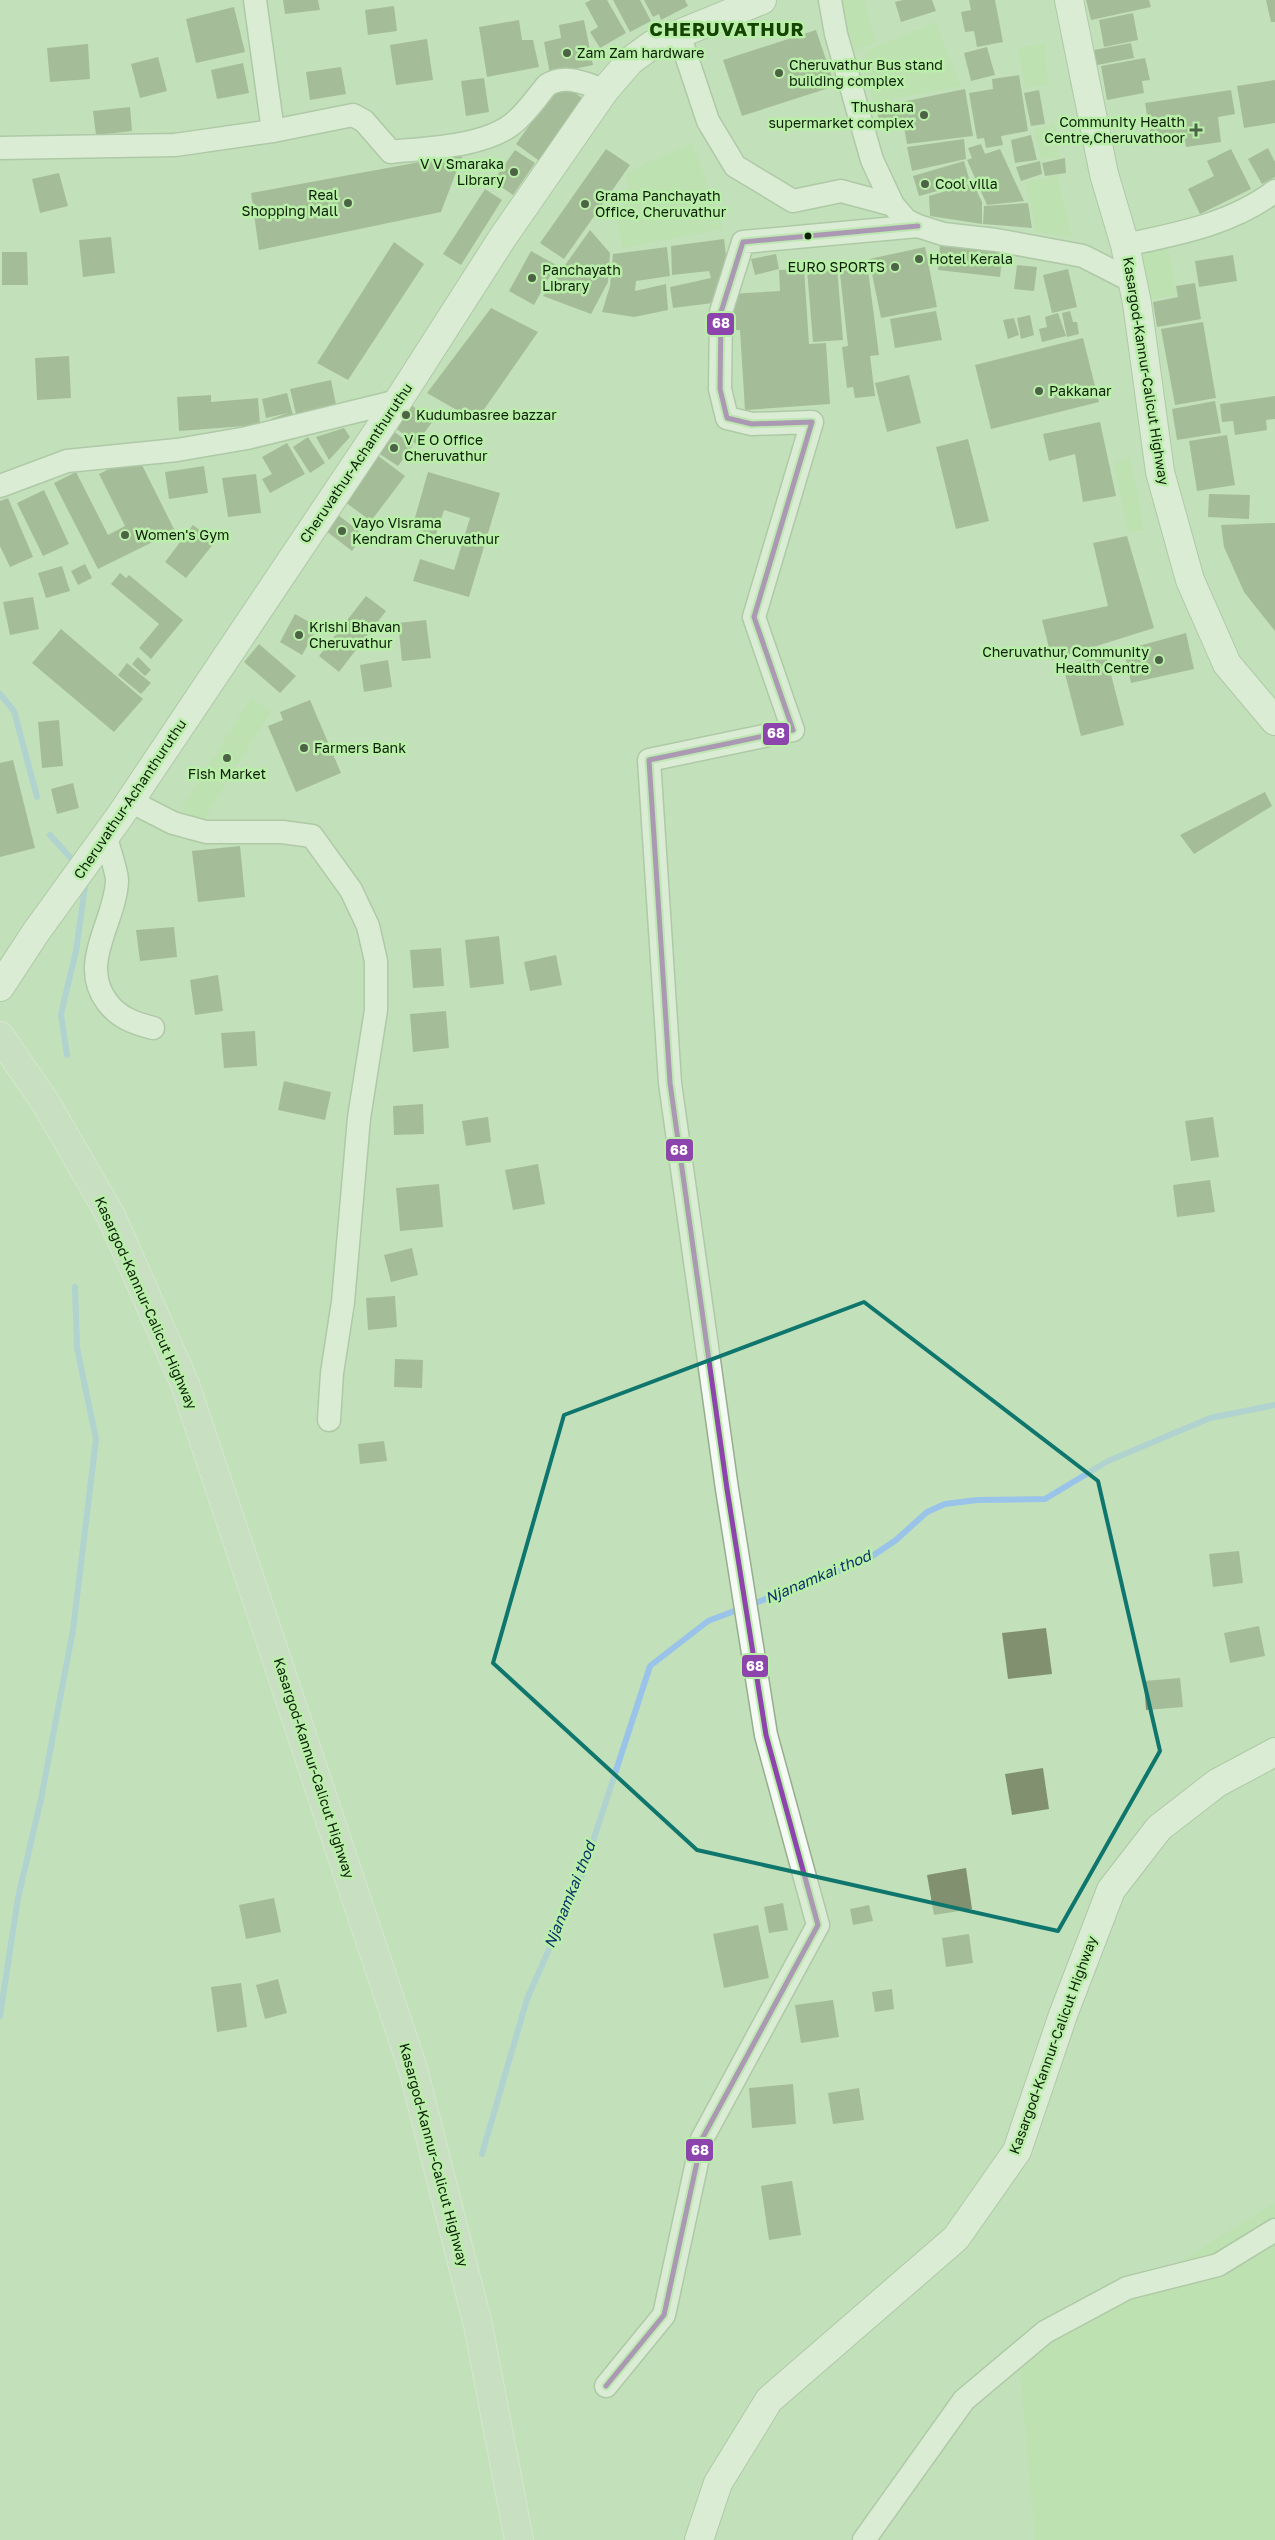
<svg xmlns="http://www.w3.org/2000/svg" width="1275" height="2540" font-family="'Golos Text',sans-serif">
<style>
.built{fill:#b5e2a7}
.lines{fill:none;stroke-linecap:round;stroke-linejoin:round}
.stream{stroke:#99c3e9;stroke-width:6}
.building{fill:#81916f}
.minor-casing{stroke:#96ad8f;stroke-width:25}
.secondary-casing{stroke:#96ad8f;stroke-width:30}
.trunk-casing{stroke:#e4f1e0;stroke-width:30}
.minor{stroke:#f6faf4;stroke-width:22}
.secondary{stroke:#f6faf4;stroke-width:28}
.trunk{stroke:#d1ddcd;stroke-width:28}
.bus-1-casing{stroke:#baefaa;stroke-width:9}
.bus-1{stroke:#8e44ad;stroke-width:5}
.marked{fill:none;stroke:#0f766e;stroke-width:4;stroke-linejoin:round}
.poi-dot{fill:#4c6345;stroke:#baefaa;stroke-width:2}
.bus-dot{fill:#0c2006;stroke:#baefaa;stroke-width:2}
.labels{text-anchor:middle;stroke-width:5;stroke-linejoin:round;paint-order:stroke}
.poi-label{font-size:14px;fill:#0c2006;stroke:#baefaa;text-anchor:start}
.street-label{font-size:14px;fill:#0c2006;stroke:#baefaa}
.water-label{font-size:15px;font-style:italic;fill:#0c3269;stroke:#baefaa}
.district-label{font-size:19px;font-weight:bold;letter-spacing:1px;fill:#154300;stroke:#baefaa}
.line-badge{stroke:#baefaa;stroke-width:2}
.badge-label{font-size:14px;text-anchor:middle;font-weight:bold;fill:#fff}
</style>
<rect width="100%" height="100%" fill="#c2e0b9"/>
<g class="built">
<path d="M840,0H864L875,43L855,51Z"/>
<path d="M935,22L961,86L873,103L865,51Z"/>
<path d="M1045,43L1048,85L1025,88L1018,48Z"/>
<path d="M1054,123L1060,158L1041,159L1034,129Z"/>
<path d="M692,142L723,229L622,248L617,222L628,196L626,173Z"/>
<path d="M1057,175L1072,237L1035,231L1031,204L1025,182Z"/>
<path d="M1166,240L1177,294L1147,300L1136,246Z"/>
<path d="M1130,458L1144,530L1128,532L1114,463Z"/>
<path d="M251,698L271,711L202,822L181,809Z"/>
<path d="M1275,2203V2540H1035L1019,2360Z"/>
</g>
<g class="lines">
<g class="stream">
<path d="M0,694L14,711L37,797"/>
<path d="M50,835L77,865"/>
<path d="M67,1055L61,1014L76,951L86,879"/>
<path d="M0,2016L18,1898L41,1799L73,1630L96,1439L77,1348L75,1287"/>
<path d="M482,2154L527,1999L582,1875L650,1666L708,1621L865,1561L896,1540L927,1512L945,1504L977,1500L1045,1499L1108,1461L1210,1418L1275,1405"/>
</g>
</g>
<g class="building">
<path d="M283,0H318L320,10L285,14Z"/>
<path d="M591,0H607L626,33L600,48L590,32L598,27L585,3Z"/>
<path d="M613,0H640L651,21L630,32Z"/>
<path d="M644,0H685L688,6L661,20L659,14L653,17Z"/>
<path d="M903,0H932L936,11L901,22L895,2Z"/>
<path d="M969,0H995L1003,42L977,47L974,31L965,32L961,12L971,10Z"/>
<path d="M1086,0H1149L1151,7L1091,20Z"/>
<path d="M1266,0H1275V22H1271Z"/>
<path d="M394,6L397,31L368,35L365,10Z"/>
<path d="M234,7L245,52L196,63L186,19Z"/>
<path d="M1133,13L1138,40L1104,47L1099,20Z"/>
<path d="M519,20L522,40H533L539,67L487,77L479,27Z"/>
<path d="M584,20L593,65L550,74L544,42L561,38L559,25Z"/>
<path d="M816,30L835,86L742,116L723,60Z"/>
<path d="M427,39L433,80L396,85L390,45Z"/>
<path d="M1131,43L1134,58L1097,65L1094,50Z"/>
<path d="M88,44L90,79L50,82L47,48Z"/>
<path d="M987,47L995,75L971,81L964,53Z"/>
<path d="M158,57L167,91L140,98L131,64Z"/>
<path d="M1145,58L1150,80L1142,81L1144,93L1107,100L1101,66Z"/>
<path d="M243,63L249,93L217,99L211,70Z"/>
<path d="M341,67L346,94L310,100L306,72Z"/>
<path d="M1019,75L1028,131L1001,136L1003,145L986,148L984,138L977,139L969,93L993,89L992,79Z"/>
<path d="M484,78L489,112L466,116L461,81Z"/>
<path d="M1275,80V123L1244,128L1237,86Z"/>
<path d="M560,82L585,100L541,162L516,144Z"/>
<path d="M965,89L973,136L907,144L904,127L879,123L877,107Z"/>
<path d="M1039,90L1045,124L1031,126L1024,93Z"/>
<path d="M1231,90L1235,114L1218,117L1221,142L1186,147L1184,133L1151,138L1145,103Z"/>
<path d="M130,107L132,131L96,135L93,111Z"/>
<path d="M1031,135L1037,160L1015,163L1011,140Z"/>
<path d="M964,139L966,159L912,171L907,147Z"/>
<path d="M981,144L985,154L1000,149L1024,201L987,205L967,160L972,158L968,148Z"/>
<path d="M1268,148L1275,162V177L1262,184L1248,159Z"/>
<path d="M606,149L630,165L564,259L540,243Z"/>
<path d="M1231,149L1251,189L1200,214L1188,189L1214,176L1207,161Z"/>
<path d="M515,150L535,163L513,195L493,181Z"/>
<path d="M463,154L441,212L259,250L251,193Z"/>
<path d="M1065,158L1066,173L1045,176L1042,163Z"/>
<path d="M964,161L970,182L919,196L913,176Z"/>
<path d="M1040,161L1042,174L1021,181L1016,167Z"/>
<path d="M59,173L68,206L40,213L32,179Z"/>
<path d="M973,183L982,202V224L930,216L929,196Z"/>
<path d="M485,189L502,200L461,265L443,254Z"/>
<path d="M1028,203L1032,228L983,224L984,206Z"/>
<path d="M590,230L610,253L608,282L591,314L543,296Z"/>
<path d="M111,237L115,273L83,277L79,240Z"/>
<path d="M724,239L729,279L713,303L673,308L670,287L711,278L709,271L672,275L671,246Z"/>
<path d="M394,242L424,264L348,380L317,363Z"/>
<path d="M940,245L1003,252L1000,277L938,270Z"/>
<path d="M667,247L670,276L636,281L635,291L666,284L668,310L634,317L602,312L610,286L613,254Z"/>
<path d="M925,247L937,307L881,318L869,259Z"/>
<path d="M531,251L556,265L534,305L509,291Z"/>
<path d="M2,252H27L28,285H2Z"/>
<path d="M776,254L779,269L755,275L751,259Z"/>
<path d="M1233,255L1237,281L1199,287L1195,261Z"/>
<path d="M867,262L879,355L870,356L875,396L855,398L853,387L847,388L842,347L848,346L839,265Z"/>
<path d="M1017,265L1037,267L1034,291L1014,289Z"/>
<path d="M837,267L843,340L813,342L807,270Z"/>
<path d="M804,269L809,344L826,343L830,404L745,410L740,330H733L730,294L780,291L779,270Z"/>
<path d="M1068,269L1077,307L1052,313L1043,275Z"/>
<path d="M1195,283L1201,319L1157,327L1153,302L1178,297L1176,286Z"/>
<path d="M491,308L538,332L476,421L427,393Z"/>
<path d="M936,311L942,340L895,348L890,319Z"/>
<path d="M1070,311L1073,322H1077L1079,334L1067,337L1062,313Z"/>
<path d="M1058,313L1066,336L1042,342L1039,329L1047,327L1045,317Z"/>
<path d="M1030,315L1034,335L1021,339L1017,318Z"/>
<path d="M1014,318L1019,335L1008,339L1003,320Z"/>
<path d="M1203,322L1216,398L1175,405L1161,329Z"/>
<path d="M1083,338L1099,402L991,429L975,365Z"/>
<path d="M69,356L71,398L37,400L35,358Z"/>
<path d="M909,375L921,423L887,432L875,383Z"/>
<path d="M331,380L336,405L296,414L290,389Z"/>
<path d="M287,393L294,419L273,426L271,419L288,413L266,418L262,399Z"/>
<path d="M211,395V402L258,398L260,425L179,431L177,397Z"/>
<path d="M1275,396V419L1266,420L1267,430L1235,435L1233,421L1222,422L1220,404Z"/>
<path d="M1215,401L1221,433L1177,440L1172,409Z"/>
<path d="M410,404L433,421L416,444L393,426Z"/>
<path d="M1100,422L1116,496L1083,502L1075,454L1049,461L1043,434Z"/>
<path d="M344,428L350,437L329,460L316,437Z"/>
<path d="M390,429L413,445L398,466L375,451Z"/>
<path d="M1227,435L1235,485L1197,491L1189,441Z"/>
<path d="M308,437L325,463L310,473L293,447Z"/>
<path d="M968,439L989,521L956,529L936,447Z"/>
<path d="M287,443L305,474L270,493L262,479L272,474L262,457Z"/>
<path d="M373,452L405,476L371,521L338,497Z"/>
<path d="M137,455L175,531L98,569L54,483L76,472L108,535L125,526L99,474Z"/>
<path d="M204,466L208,493L169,499L165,472Z"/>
<path d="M428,472L500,493L469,597L413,581L420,559L454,570L470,518L444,510L436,535L412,528Z"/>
<path d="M256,474L261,513L228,517L222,478Z"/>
<path d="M44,490L69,544L43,556L17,503Z"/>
<path d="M1209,494L1250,495L1249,519L1208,517Z"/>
<path d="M8,498L33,557L10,567L0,546V501Z"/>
<path d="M333,511L364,535L352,551L321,527Z"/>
<path d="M1275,523V631L1244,592L1224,547L1221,525Z"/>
<path d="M193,525L215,542L186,578L165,562Z"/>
<path d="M1127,536L1154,628L1052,660L1042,620L1108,606L1093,543Z"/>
<path d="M85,564L92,578L78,585L71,571Z"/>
<path d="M62,566L70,591L46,598L38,573Z"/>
<path d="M120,573L126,578L129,575L183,620L151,659L139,648L159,624L111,584Z"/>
<path d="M366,596L386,611L339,672L319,656Z"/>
<path d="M33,597L39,629L10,635L3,602Z"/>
<path d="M295,614L318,627L302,655L280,642Z"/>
<path d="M426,620L431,658L402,661L398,623Z"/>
<path d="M61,629L143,699L114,732L32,663Z"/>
<path d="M1186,633L1194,669L1131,683L1124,650Z"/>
<path d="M259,644L296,676L280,693L244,662Z"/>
<path d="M1106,655L1124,725L1081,736L1063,666Z"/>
<path d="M138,657L151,670L145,676L132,664Z"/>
<path d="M388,660L392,687L364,692L360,665Z"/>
<path d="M127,663L151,683L141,694L118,675Z"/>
<path d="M310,700L341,773L296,792L268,726L283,720L280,712Z"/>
<path d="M59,720L63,766L42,768L38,722Z"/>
<path d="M13,760L35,848L0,857V763Z"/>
<path d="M73,783L79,808L57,814L51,789Z"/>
<path d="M1265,792L1272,806L1194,854L1180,835Z"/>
<path d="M240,846L245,897L198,902L192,851Z"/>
<path d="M174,927L177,957L140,961L136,930Z"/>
<path d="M499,936L504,984L470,988L465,940Z"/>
<path d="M441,948L444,986L413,988L410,950Z"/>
<path d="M556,955L562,985L530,991L524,962Z"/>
<path d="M218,975L223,1011L195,1015L190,980Z"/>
<path d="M446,1011L449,1048L413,1052L410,1014Z"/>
<path d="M255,1031L257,1066L224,1068L221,1033Z"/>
<path d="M284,1081L331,1092L325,1120L278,1110Z"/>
<path d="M423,1104L424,1134L394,1135L393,1106Z"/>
<path d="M488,1117L491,1142L466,1146L462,1121Z"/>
<path d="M1213,1117L1219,1157L1191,1161L1185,1121Z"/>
<path d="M538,1164L545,1204L513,1210L505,1170Z"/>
<path d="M1210,1180L1215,1212L1177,1217L1173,1185Z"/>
<path d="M439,1184L443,1227L400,1231L396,1188Z"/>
<path d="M412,1248L418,1275L391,1282L384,1255Z"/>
<path d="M395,1296L397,1327L368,1330L366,1298Z"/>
<path d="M395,1359L423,1360L422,1388L394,1387Z"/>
<path d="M384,1441L387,1461L360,1464L358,1444Z"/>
<path d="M1239,1551L1243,1583L1213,1587L1209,1554Z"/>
<path d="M1259,1626L1265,1656L1230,1663L1224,1633Z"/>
<path d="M1046,1628L1052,1674L1008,1679L1002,1633Z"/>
<path d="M1180,1678L1183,1707L1146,1710L1144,1681Z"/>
<path d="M1043,1768L1049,1809L1012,1815L1005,1774Z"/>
<path d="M966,1868L972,1909L934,1915L927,1875Z"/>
<path d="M274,1898L281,1932L246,1939L239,1905Z"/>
<path d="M783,1903L788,1930L769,1933L764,1907Z"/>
<path d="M869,1905L873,1921L853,1925L850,1909Z"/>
<path d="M758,1925L769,1978L724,1988L713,1934Z"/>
<path d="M969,1934L973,1963L946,1967L942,1938Z"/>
<path d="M278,1979L287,2013L265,2019L256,1985Z"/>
<path d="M241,1983L247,2027L217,2032L211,1987Z"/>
<path d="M892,1989L894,2009L875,2012L872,1992Z"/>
<path d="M833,2000L839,2037L801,2043L795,2005Z"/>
<path d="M793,2084L796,2124L752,2128L749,2088Z"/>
<path d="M859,2088L864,2120L833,2124L828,2093Z"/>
<path d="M792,2181L801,2235L769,2240L761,2186Z"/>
</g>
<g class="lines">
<defs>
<g id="minor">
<path d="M255,0L273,131L353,115L364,121L391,152C426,148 482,147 511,125C525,115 536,98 547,85C566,73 585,84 605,90"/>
<path d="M830,0L836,34L872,160L893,205L906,220L918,226L943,234L996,240L1083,256L1132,281"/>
<path d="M679,34L708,121L735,166L793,201L841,191L893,205"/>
<path d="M0,148L175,145L273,131"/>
<path d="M1125,245C1177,234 1232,224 1275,191"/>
<path d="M0,486L67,461L177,450L247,438L398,401"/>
<path d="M130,801L173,823L206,832H282L312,836L351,890L368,926L376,961V1010L359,1118L343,1302L332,1373L329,1420"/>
<path d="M106,836C108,848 117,870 117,881C115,923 78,963 107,1002C119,1018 134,1023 153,1028"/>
<path d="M606,2386L664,2315L702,2139L818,1925L766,1735L727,1489L670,1083L649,760L793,730L754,617L812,422L752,424L727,418L720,389L721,312L743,242L918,226"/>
<path d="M864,2540L964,2400L1045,2332L1127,2288L1218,2265L1275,2230"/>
</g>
<g id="secondary">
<path d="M1069,0L1104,174L1125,245L1137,303L1160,472L1190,580L1227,664L1275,721"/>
<path d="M0,987L36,932L120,816L398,401L503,237L605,90L630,61L652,45L762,0"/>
<path d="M699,2540L718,2483L769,2400L956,2238L1017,2151L1063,2015L1111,1890L1159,1828L1217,1783L1275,1752"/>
</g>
<path id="trunk" d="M0,1036L47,1105L111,1216L185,1384L413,2069L478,2325L519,2540"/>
</defs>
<use href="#minor" class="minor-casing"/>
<use href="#secondary" class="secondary-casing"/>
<use href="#trunk" class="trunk-casing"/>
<use href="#minor" class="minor"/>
<use href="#secondary" class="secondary"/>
<use href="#trunk" class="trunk"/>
<defs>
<path id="bus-1" d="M606,2386L664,2315L702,2139L818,1925L766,1735L727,1489L670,1083L649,760L793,730L754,617L812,422L752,424L727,418L720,389L721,312L743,242L918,226"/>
</defs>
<use href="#bus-1" class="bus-1-casing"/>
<use href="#bus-1" class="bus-1"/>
</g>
<path d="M0 0H1275V2540H0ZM864,1302L1098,1481L1160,1751L1058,1931L697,1850L493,1663L564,1415Z" fill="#c2e0b9" fill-opacity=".55" fill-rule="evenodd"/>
<path class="marked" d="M864,1302L1098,1481L1160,1751L1058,1931L697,1850L493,1663L564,1415Z"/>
<g class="poi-dot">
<circle cx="567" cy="53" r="5"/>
<circle cx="779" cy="73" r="5"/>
<circle cx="924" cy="115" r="5"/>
<path d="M1193.5 122.5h5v5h5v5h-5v5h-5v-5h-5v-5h5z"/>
<circle cx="514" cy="172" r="5"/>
<circle cx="925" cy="184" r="5"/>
<circle cx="348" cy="203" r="5"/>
<circle cx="585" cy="204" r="5"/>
<circle cx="919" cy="259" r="5"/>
<circle cx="895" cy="267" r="5"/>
<circle cx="532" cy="278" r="5"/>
<circle cx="1039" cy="391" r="5"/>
<circle cx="406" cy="415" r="5"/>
<circle cx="394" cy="448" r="5"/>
<circle cx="342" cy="531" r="5"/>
<circle cx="125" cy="535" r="5"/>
<circle cx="299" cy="635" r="5"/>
<circle cx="1159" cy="660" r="5"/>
<circle cx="304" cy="748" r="5"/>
<circle cx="227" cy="758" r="5"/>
</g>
<circle class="bus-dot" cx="808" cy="236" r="4.5"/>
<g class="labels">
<g class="poi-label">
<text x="577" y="58">Zam Zam hardware</text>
<text x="789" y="70">Cheruvathur Bus stand<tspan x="789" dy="16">building complex</tspan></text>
<text x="914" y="112" text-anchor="end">Thushara<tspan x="914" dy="16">supermarket complex</tspan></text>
<text x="1185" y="127" text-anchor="end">Community Health<tspan x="1185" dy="16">Centre,Cheruvathoor</tspan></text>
<text x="504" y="169" text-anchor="end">V V Smaraka<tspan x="504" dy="16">Library</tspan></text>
<text x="935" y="189">Cool villa</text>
<text x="338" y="200" text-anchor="end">Real<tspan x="338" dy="16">Shopping Mall</tspan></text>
<text x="595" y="201">Grama Panchayath<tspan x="595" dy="16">Office, Cheruvathur</tspan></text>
<text x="929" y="264">Hotel Kerala</text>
<text x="885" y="272" text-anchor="end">EURO SPORTS</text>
<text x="542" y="275">Panchayath<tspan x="542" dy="16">Library</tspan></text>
<text x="1049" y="396">Pakkanar</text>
<text x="416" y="420">Kudumbasree bazzar</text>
<text x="404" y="445">V E O Office<tspan x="404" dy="16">Cheruvathur</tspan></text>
<text x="352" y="528">Vayo Visrama<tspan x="352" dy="16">Kendram Cheruvathur</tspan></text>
<text x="135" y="540">Women's Gym</text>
<text x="309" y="632">Krishi Bhavan<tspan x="309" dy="16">Cheruvathur</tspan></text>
<text x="1149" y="657" text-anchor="end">Cheruvathur, Community<tspan x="1149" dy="16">Health Centre</tspan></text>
<text x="314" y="753">Farmers Bank</text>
<text x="227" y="779" text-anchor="middle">Fish Market</text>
</g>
<g class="street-label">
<text transform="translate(1146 371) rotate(81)" y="5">Kasargod-Kannur-Calicut Highway</text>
<text transform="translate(356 463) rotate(-56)" y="5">Cheruvathur-Achanthuruthu</text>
<text transform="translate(130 799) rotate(-56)" y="5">Cheruvathur-Achanthuruthu</text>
<text transform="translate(146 1303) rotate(66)" y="5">Kasargod-Kannur-Calicut Highway</text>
<text transform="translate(314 1768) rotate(72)" y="5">Kasargod-Kannur-Calicut Highway</text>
<text transform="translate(1053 2045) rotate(-70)" y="5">Kasargod-Kannur-Calicut Highway</text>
<text transform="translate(434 2155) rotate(75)" y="5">Kasargod-Kannur-Calicut Highway</text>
</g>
<g class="water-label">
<text transform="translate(818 1577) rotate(-23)" y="5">Njanamkai thod</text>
<text transform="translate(570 1895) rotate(-68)" y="5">Njanamkai thod</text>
</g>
<g class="district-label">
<text x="727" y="36">CHERUVATHUR</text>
</g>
</g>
<g class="line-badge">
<rect x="706" y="312" width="29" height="24" rx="5" fill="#8e44ad"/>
<rect x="762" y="722" width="28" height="24" rx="5" fill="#8e44ad"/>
<rect x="665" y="1138" width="29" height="24" rx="5" fill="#8e44ad"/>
<rect x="741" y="1654" width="28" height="24" rx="5" fill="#8e44ad"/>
<rect x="685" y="2138" width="29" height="24" rx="5" fill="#8e44ad"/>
</g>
<g class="badge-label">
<text x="721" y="328">68</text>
<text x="776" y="738">68</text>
<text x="679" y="1155">68</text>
<text x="755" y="1671">68</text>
<text x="700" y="2155">68</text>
</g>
</svg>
